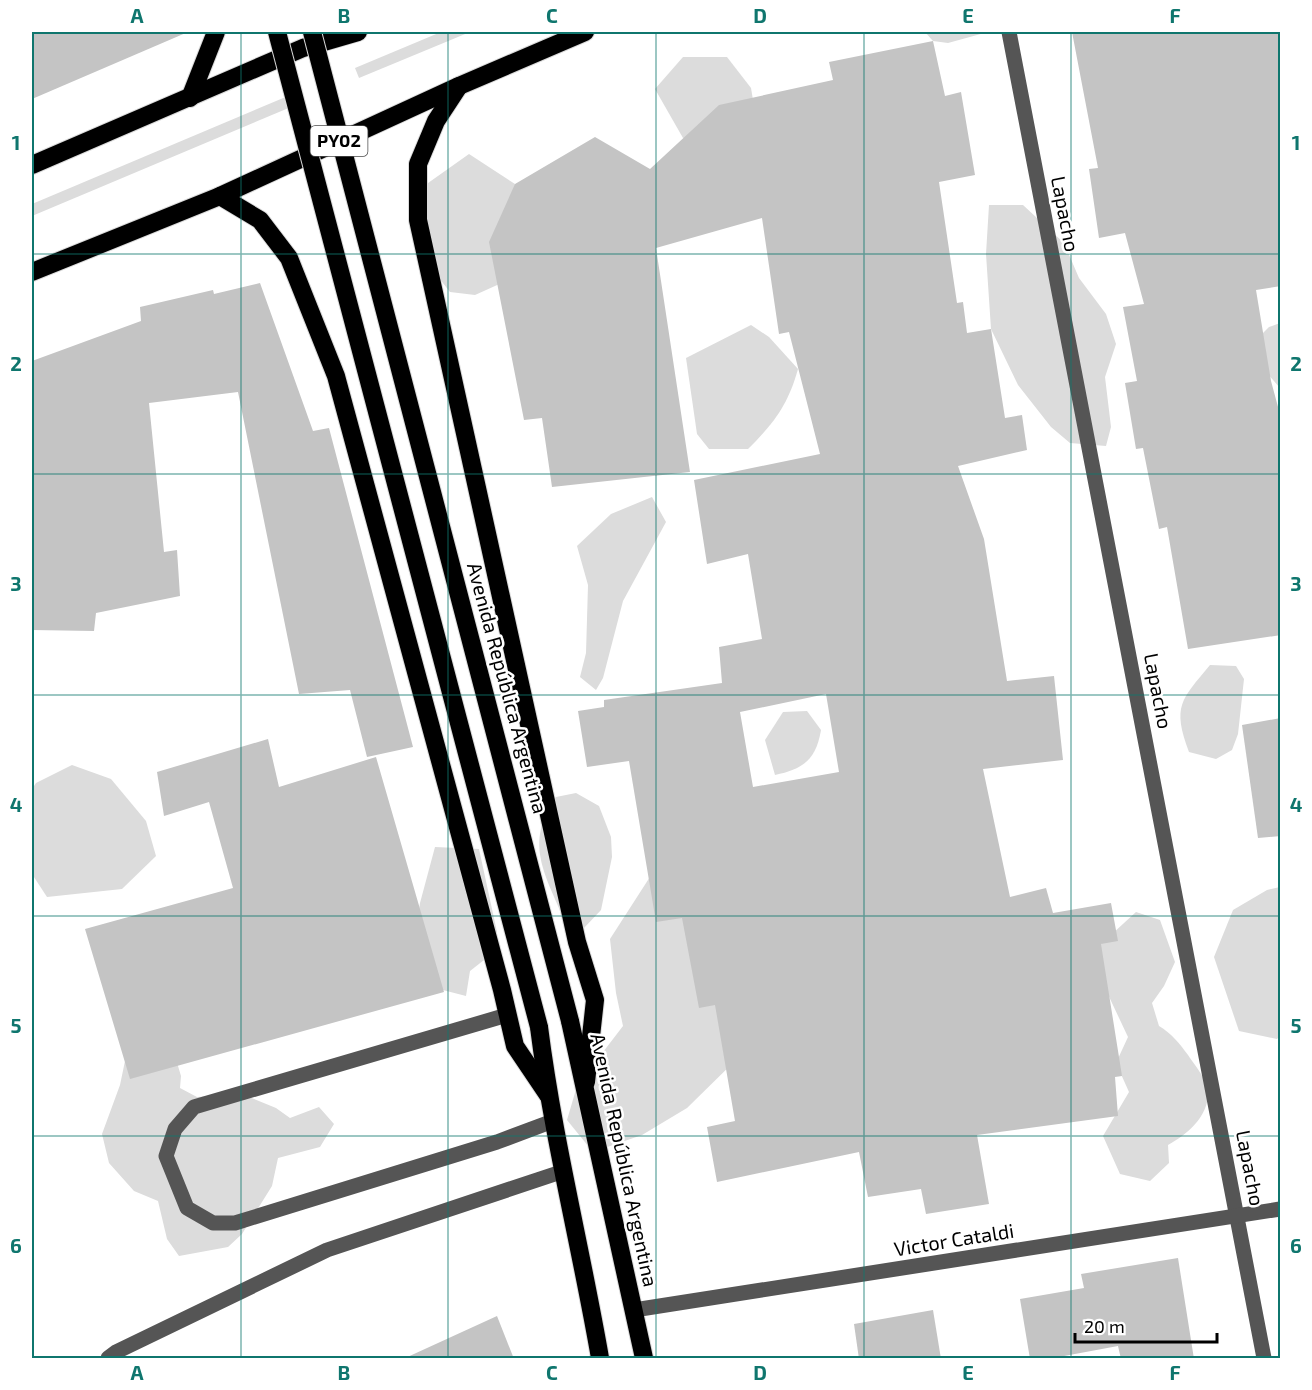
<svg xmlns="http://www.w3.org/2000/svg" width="1312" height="1390" font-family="'Exo 2',sans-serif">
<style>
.green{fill:#dcdcdc}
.building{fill:#c4c4c4;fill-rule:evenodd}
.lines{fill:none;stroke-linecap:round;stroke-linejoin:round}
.highway-casing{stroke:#dbdbdb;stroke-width:20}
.minor{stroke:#555;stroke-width:15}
.highway{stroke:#000;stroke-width:18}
.highway-bridge-casing{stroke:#dbdbdb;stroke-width:20;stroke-linecap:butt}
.highway-bridge{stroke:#000;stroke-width:18}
.grid{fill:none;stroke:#0f766e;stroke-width:1.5;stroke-opacity:0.55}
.labels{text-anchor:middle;stroke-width:5;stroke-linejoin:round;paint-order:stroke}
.shield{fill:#fff;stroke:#4c4c4c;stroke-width:1.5}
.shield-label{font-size:18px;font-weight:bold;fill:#000}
.street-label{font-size:20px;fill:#000;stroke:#fff}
.neatline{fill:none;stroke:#0f766e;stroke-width:2}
.grid-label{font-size:20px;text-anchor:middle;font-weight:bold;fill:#0f766e}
</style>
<rect width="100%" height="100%" fill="#fff"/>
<g class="green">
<path d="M441,32H470L359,78L355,68Z"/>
<path d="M925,32H988L948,43L933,41Z"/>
<path d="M683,57H727L751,88L759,136L683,138L655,89Z"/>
<path d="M288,96L291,107L32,216V204Z"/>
<path d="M469,154L515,184L522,274L475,295L450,292L420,254L421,188Z"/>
<path d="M989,205H1023L1064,243L1079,278L1106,314L1116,344L1105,377L1111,427L1106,446L1070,443L1051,427L1018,385L991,329L986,254Z"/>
<path d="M1280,323V388L1255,359V341L1269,327Z"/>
<path d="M751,325L769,337L798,369C788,405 774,423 748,449H709L697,434L686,358Z"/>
<path d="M652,497L666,522L623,601L603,678L596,690L580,677L586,653L588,585L577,546L611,514Z"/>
<path d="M1210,665L1236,666L1244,679L1238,734L1232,750L1216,759L1189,752C1172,706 1181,700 1210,665Z"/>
<path d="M807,711L821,730C816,760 803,769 775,775L765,740L783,712Z"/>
<path d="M72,765L111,779L146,821L156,856L122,889L47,897L32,874V789L36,783Z"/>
<path d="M576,793L599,806L611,837L612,857L601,910L584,928L565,922C546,875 523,844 556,797Z"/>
<path d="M690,825L741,1055L687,1108L642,1135L593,1152L567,1120L577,1086L623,1026L616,993L610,939L657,866Z"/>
<path d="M435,847L479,849L497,932L484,960L470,971L466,996L435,988L412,957L420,903Z"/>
<path d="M1280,887V1036L1277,1039L1239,1031L1214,957L1233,910L1267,890Z"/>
<path d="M1136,912L1160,920L1175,962L1164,986L1152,1003L1159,1026C1171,1033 1180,1044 1188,1055C1195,1066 1207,1079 1208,1092C1209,1116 1187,1135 1168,1145L1169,1163L1150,1181L1120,1174L1103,1136L1129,1092L1116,1063L1128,1037L1104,986L1099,946Z"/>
<path d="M175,1056L181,1076L180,1088L197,1097L242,1094L276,1108L290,1118L319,1107L334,1124L320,1147L278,1158L272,1186L242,1234L228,1247L179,1256L167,1239L158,1201L134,1191L109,1163L102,1134L120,1085L125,1061Z"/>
</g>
<g class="building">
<path d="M32,32H188L32,99Z"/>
<path d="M1072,32H1281V286L1256,290L1271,381L1281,418V635L1188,649L1167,527L1159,529L1143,448L1136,449L1125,383L1137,381L1123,307L1144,304L1125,233L1099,238L1089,169L1098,168Z"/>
<path d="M933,41L945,96L961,92L975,175L939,182L957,303L963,302L967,333L991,329L1005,418L1022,415L1027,450L958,466L984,539L1007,681L1054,676L1063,760L983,769L1010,897L1046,888L1053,913L1111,903L1118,941L1101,944L1122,1076L1115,1077L1118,1116L977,1135L989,1204L926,1214L921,1189L868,1197L859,1152L717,1182L707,1127L735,1121L715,1005L699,1008L682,918L656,922L629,761L587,767L578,711L604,707V700L722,683L719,647L762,639L748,554L707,564L694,480L820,454L789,332L779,334L762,218L656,248L690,472L552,487L542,418L524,420L489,242L515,184L595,137L650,169L719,105L833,80L829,62ZM826,694L839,772L753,787L740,712Z"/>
<path d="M260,283L313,431L329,428L413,747L367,757L350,690L299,694L238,392L149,403L164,552L177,550L180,596L96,613L94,631L32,630V361L141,321L140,307L213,290L214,294Z"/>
<path d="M1281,718V836L1258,838L1242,725Z"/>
<path d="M268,739L279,787L376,757L444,992L130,1079L85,929L233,888L209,802L164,816L157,772Z"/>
<path d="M1178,1258L1194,1359H1121L1118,1346L1048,1359H1030L1020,1299L1084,1288L1081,1274Z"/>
<path d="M933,1310L941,1359H859L854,1324Z"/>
<path d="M497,1316L514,1359H403Z"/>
</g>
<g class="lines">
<defs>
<g id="highway">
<path d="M459,86L436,121L418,164V220L577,942L595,1000L586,1082"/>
<path d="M190,98L216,32"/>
<path d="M32,165L303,48L358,32"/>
<path d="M220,196L260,220L289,258L336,376L502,990L515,1046L548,1095"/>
<path d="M32,272L220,196L459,86L585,32"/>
<path d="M570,1021L644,1358"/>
<path d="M539,1027C553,1138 581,1248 600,1358"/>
</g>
</defs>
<use href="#highway" class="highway-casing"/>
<g class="minor">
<path d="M1009,32L1264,1358"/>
<path d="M507,1015L194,1107L175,1129L166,1156L187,1208L213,1223H235L497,1142L553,1121"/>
<path d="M634,1310L1280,1209"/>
<path d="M108,1358L116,1352L327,1250L564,1171"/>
</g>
<use href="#highway" class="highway"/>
<defs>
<g id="highway-bridge">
<path d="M277,32L539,1027"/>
<path d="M312,32L570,1021"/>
</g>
</defs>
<use href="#highway-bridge" class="highway-bridge-casing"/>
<use href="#highway-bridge" class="highway-bridge"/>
</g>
<path class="grid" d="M241,32V1358M448,32V1358M656,32V1358M864,32V1358M1071,32V1358M32,254H1280M32,474H1280M32,695H1280M32,916H1280M32,1136H1280"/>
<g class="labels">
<rect class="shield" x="310.5" y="126" width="57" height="30" rx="4.5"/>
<g class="shield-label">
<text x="339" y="147">PY02</text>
</g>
<g class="street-label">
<text transform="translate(1065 214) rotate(79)" y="7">Lapacho</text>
<text transform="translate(507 688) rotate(75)" y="7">Avenida República Argentina</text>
<text transform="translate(1158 691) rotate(79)" y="7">Lapacho</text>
<text transform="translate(624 1160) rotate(78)" y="7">Avenida República Argentina</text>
<text transform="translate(1250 1168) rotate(79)" y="7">Lapacho</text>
<text transform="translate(954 1240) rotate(-9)" y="7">Victor Cataldi</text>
</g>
</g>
<rect width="1312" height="1390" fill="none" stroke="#ffffff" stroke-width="66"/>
<path d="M1075 1333v9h142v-9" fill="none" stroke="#000000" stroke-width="3"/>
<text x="1084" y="1333" font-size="18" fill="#000000" stroke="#ffffff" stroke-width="4.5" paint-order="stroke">20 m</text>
<rect x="33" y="33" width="1246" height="1324" class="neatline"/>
<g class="grid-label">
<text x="137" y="23">A</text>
<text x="344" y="23">B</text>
<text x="552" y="23">C</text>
<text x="760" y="23">D</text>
<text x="968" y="23">E</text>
<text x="1175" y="23">F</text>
<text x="16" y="150">1</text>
<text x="1296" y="150">1</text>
<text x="16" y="371">2</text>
<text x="1296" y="371">2</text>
<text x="16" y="591">3</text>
<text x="1296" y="591">3</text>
<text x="16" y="812">4</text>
<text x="1296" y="812">4</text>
<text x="16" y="1033">5</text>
<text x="1296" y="1033">5</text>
<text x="16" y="1253">6</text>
<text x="1296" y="1253">6</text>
<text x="137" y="1380">A</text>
<text x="344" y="1380">B</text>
<text x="552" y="1380">C</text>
<text x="760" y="1380">D</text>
<text x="968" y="1380">E</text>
<text x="1175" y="1380">F</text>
</g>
</svg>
